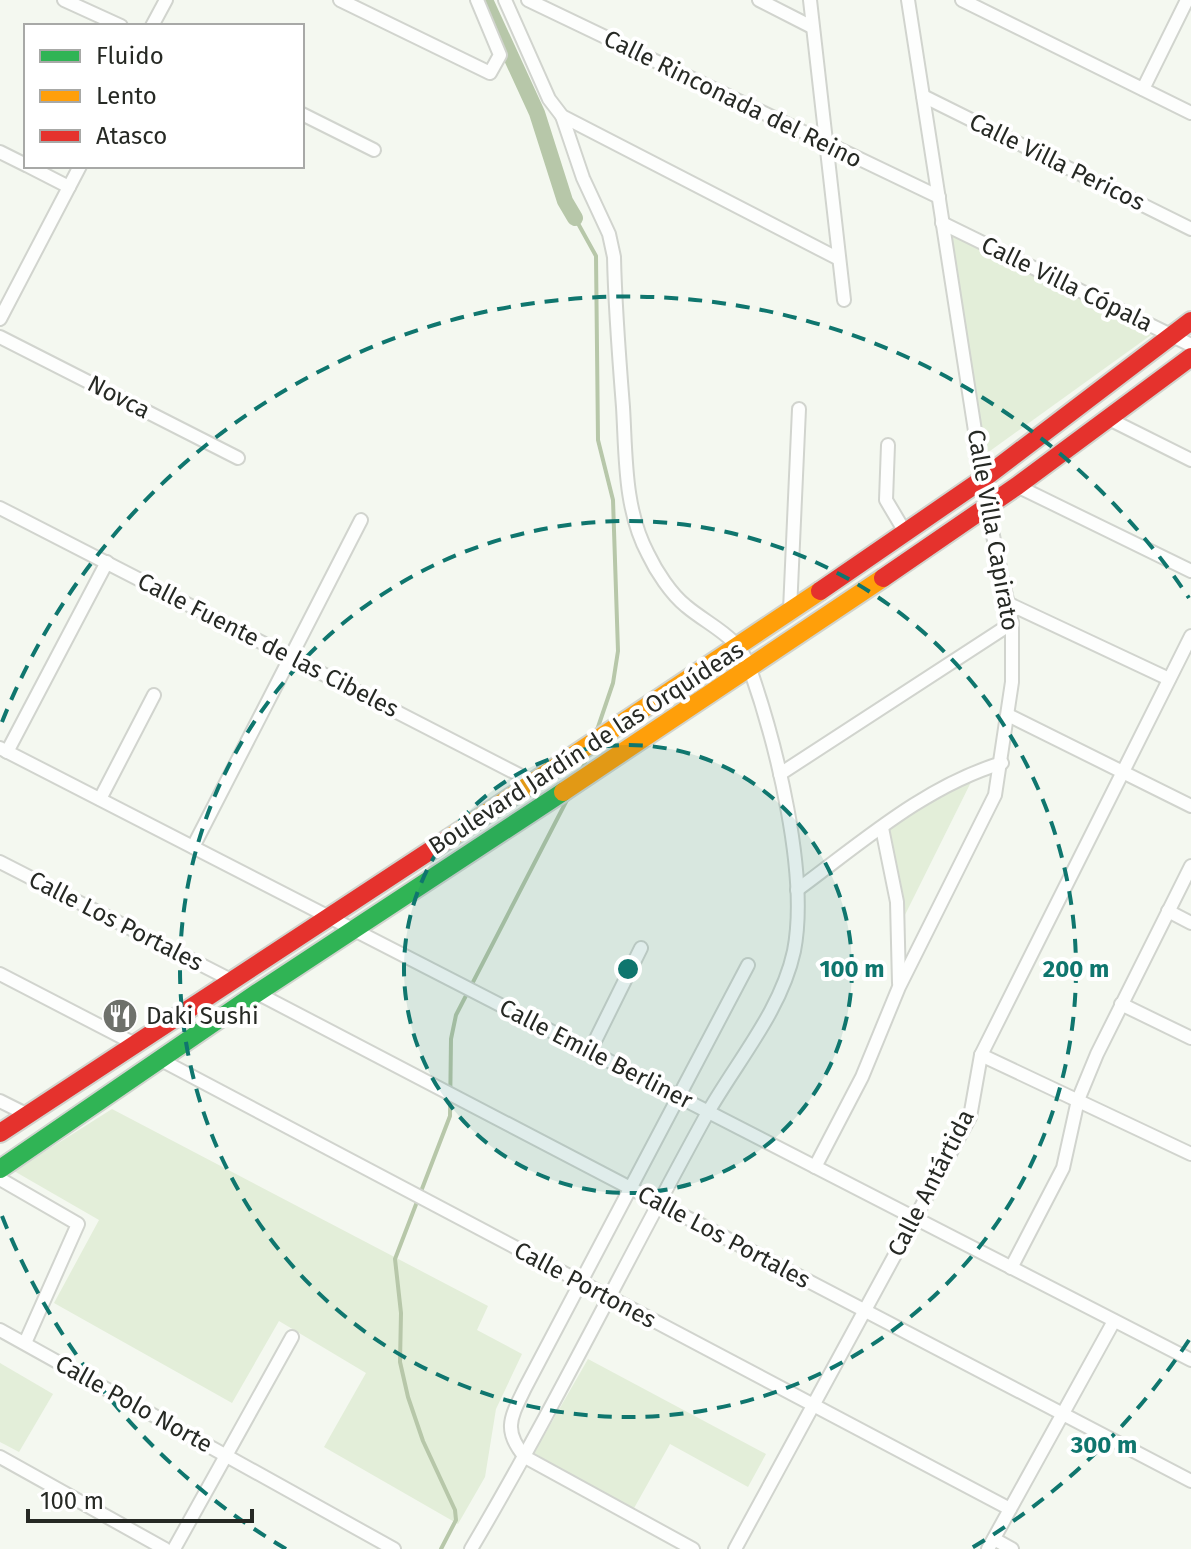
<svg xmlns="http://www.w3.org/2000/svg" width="1191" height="1549" font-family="'Fira Sans',sans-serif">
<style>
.green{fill:#e3eed9}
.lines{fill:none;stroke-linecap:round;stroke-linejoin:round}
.stream{stroke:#b7c7a9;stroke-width:4}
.canal{stroke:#b7c7a9;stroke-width:16}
.street-casing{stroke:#d1d4ce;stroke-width:16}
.fast-casing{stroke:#d1d4ce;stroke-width:22}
.slow-casing{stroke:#d1d4ce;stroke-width:22}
.jam-casing{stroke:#d1d4ce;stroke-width:22}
.street{stroke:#fdfefd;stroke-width:12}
.fast{stroke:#30b455;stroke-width:18}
.slow{stroke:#ff9f0a;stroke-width:18}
.jam{stroke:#e5322d;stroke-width:18}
.ring{fill:none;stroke:#0f766e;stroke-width:4;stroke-dasharray:14 10}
.labels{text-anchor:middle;stroke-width:8;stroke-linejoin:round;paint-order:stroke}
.street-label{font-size:24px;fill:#262924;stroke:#fff}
.poi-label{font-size:24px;fill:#262924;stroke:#fff;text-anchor:start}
.centre{fill:#0f766e;stroke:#fff;stroke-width:4}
.ring-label{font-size:24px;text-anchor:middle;font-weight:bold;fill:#0f766e;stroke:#fff;stroke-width:8;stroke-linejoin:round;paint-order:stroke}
</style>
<rect width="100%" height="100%" fill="#f4f8f0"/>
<g class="green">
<path d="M946,231L1151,335L983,456Z"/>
<path d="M975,774L894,937V880L880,818Z"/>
<path d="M112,1109L488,1306L477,1330L522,1354L496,1409L485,1477L458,1524L324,1447L366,1373L279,1321L232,1403L54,1303L99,1220L14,1171Z"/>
<path d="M588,1359L766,1454L748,1487L670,1444L633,1510L534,1453Z"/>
<path d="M0,1363L53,1394L19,1452L0,1442Z"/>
</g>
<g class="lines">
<g class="stream">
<path d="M575,218L596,256L598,440L613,500L618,651L613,683L596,733"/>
<path d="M580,774L587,757"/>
<path d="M441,1549L456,1520L455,1510L423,1441L408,1397L400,1362L401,1313L395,1259L450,1116L451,1039L456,1015L569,796"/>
</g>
<path class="canal" d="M485,0L537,113L565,201L575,218"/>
<defs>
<g id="street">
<path d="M64,0L121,26"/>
<path d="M340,0L490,73L500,55L477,0"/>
<path d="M505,0L549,99L562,116L839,259"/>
<path d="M528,0L939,197"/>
<path d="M759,0L810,26"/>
<path d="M810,0L844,300"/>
<path d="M962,0L1191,113"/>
<path d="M152,26L166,0"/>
<path d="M1143,89L1187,0"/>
<path d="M923,96L1191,229"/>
<path d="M302,114L374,150"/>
<path d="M0,152L26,165"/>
<path d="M28,166L69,187"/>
<path d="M942,223L1191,345"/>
<path d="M0,319L80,166"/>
<path d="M0,337L238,458"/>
<path d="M1107,418L1191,460"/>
<path d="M888,445L886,500L905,532"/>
<path d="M1017,486L1191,571"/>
<path d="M0,508L535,783"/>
<path d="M1007,603L1169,679"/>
<path d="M790,610L799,409"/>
<path d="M1008,715L1191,806"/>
<path d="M0,748L1191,1360"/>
<path d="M7,752L107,562"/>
<path d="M780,774L1012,623"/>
<path d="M100,799L154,695"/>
<path d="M882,828L897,902L899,983"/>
<path d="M193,847L361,520"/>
<path d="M0,862L233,981"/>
<path d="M797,890C861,843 925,786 1002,763"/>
<path d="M1168,911L1191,923"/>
<path d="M0,974L135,1044"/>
<path d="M257,993L1191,1481"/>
<path d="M1121,1004L1191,1038"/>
<path d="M590,1051L641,948"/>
<path d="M981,1055L1191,1154"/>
<path d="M161,1060L1010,1509"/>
<path d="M0,1101L28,1115"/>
<path d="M815,1167L862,1077L899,987L995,795L1012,682V623L987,508L908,0"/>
<path d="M0,1179L78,1224L25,1343"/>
<path d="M1011,1268L1063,1168L1078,1100L1097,1054L1191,866"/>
<path d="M0,1330L394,1549"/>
<path d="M0,1457L165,1549"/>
<path d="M994,1539L1012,1549"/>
<path d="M174,1549L292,1337"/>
<path d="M471,1549C555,1407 627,1259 707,1114C737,1061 781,1011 794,951C809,874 776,743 750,669C739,636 711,627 686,606C671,594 656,571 648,554C624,509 626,456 623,407C619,357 615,307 614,257L609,234L583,178L562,116"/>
<path d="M693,1549L525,1457C502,1430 511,1417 525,1388L748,965"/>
<path d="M735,1549L970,1117L981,1055L1191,636"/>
<path d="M988,1549L1114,1321"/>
</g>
<path id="fast" d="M0,1169L257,993L563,792"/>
<g id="slow">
<path d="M563,792L883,578"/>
<path d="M448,839L820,591"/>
</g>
<g id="jam">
<path d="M883,578L1017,486L1191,357"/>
<path d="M820,591L983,479L1191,321"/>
<path d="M0,1133L448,839"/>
</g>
</defs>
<use href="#street" class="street-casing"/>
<use href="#fast" class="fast-casing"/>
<use href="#slow" class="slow-casing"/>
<use href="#jam" class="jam-casing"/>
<use href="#street" class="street"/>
<use href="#fast" class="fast"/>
<use href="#slow" class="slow"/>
<use href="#jam" class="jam"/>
</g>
<circle cx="628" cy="969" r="224" fill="#0f766e" fill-opacity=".12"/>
<g class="ring">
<circle cx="628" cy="969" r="224"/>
<circle cx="628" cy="969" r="448"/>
<path d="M1189 1340A673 673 0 0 1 970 1549M286 1549A673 673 0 0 1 2 1216M2 722A673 673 0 0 1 1189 598"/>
</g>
<defs>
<symbol id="restaurant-disc" viewBox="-11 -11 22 22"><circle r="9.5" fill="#6e716b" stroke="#fff"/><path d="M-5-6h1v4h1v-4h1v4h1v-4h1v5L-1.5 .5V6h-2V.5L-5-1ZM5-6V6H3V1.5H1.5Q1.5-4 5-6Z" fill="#fff"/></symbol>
</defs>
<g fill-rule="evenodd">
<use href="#restaurant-disc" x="100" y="996" width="40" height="40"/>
</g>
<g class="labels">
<g class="street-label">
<text transform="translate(733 99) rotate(26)" y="8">Calle Rinconada del Reino</text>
<text transform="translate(1057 162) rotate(26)" y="8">Calle Villa Pericos</text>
<text transform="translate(1067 284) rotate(26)" y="8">Calle Villa Cópala</text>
<text transform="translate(119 397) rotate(27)" y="8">Novca</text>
<text transform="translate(993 530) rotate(80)" y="8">Calle Villa Capirato</text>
<text transform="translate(268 645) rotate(27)" y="8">Calle Fuente de las Cibeles</text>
<text transform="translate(586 748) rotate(-33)" y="8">Boulevard Jardín de las Orquídeas</text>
<text transform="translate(116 921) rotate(27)" y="8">Calle Los Portales</text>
<text transform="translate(596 1054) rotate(27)" y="8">Calle Emile Berliner</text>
<text transform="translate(931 1183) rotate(-63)" y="8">Calle Antártida</text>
<text transform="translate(724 1237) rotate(28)" y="8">Calle Los Portales</text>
<text transform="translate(585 1285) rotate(28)" y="8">Calle Portones</text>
<text transform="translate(134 1404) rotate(29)" y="8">Calle Polo Norte</text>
</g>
<g class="poi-label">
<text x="146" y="1024">Daki Sushi</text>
</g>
</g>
<circle cx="628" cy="969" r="12" class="centre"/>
<g class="ring-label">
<text x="852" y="977">100 m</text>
<text x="1076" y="977">200 m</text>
<text x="1104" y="1453">300 m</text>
</g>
<rect x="24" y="24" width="280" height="144" fill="#ffffff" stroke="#a8a9a7" stroke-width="2"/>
<rect x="40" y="50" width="40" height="12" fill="#30b455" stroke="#a8a9a7" stroke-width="2"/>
<text x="96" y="64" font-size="24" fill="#262924">Fluido</text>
<rect x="40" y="90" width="40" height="12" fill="#ff9f0a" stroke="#a8a9a7" stroke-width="2"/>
<text x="96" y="104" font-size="24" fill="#262924">Lento</text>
<rect x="40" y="130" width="40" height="12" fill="#e5322d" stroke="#a8a9a7" stroke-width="2"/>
<text x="96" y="144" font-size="24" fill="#262924">Atasco</text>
<path d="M28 1509v12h224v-12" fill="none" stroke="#262924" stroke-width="4"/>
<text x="40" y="1509" font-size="24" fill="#262924" stroke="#ffffff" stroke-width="6" paint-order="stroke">100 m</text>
</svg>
